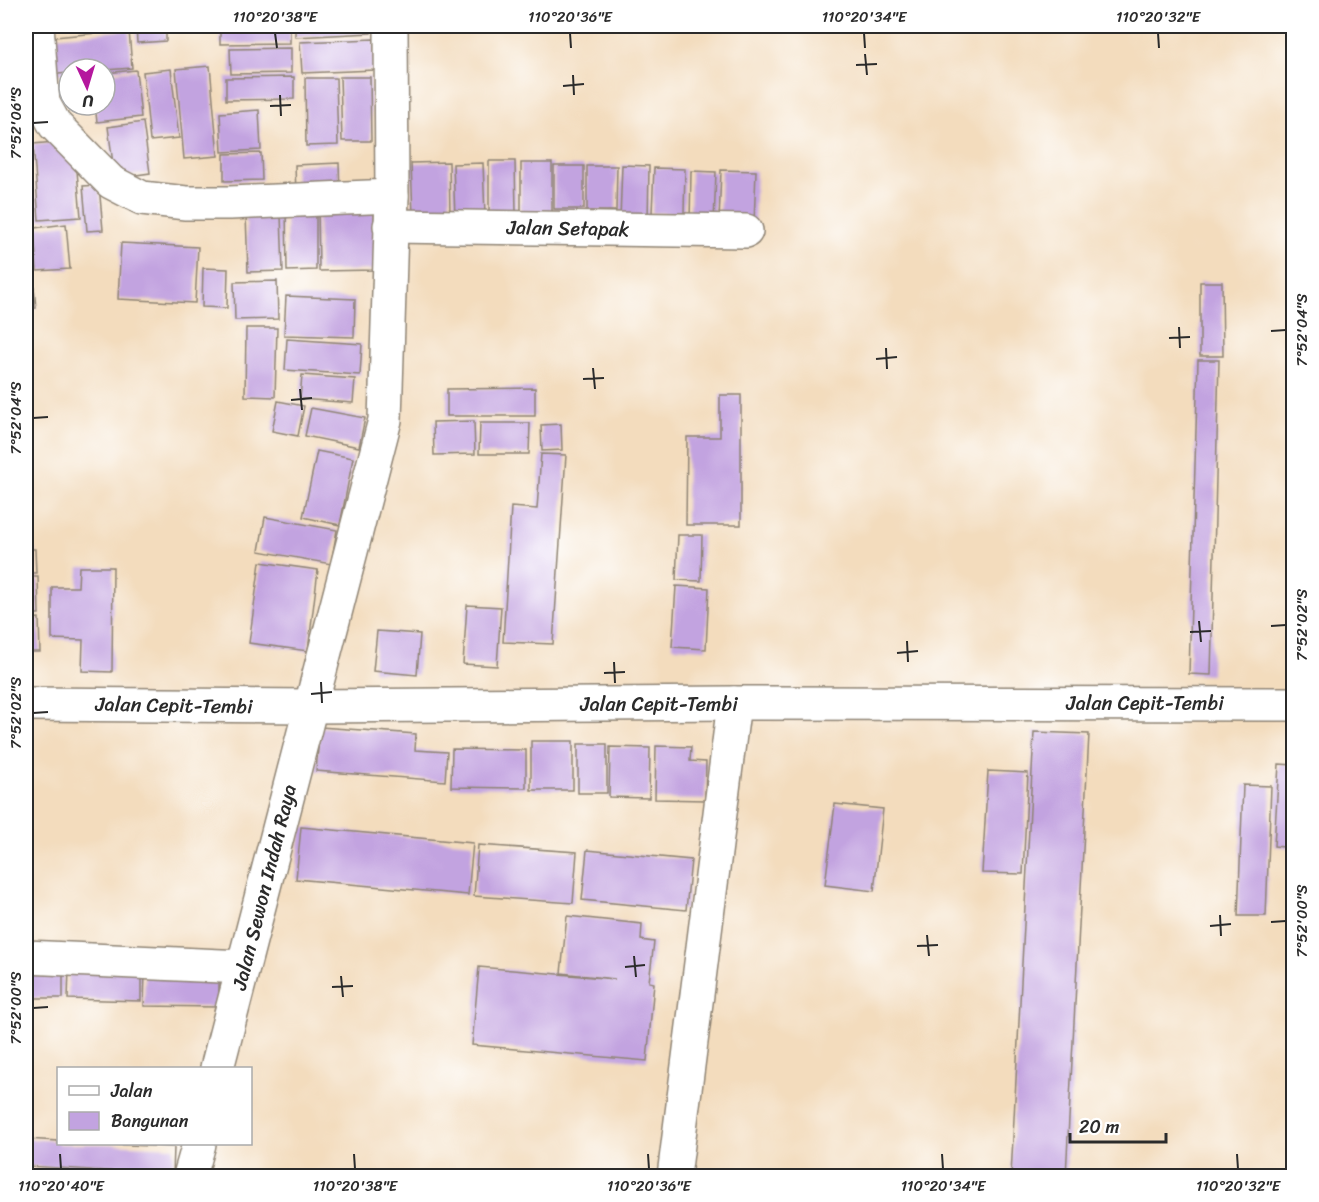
<svg xmlns="http://www.w3.org/2000/svg" width="1319" height="1202" font-family="Sriracha,sans-serif">
<style>
.building{fill:#c2a3e0}
.lines{fill:none;stroke-linecap:round;stroke-linejoin:round}
.street-casing{stroke:#8f8474;stroke-width:36}
.secondary-casing{stroke:#8f8474;stroke-width:36}
.street{stroke:#fff;stroke-width:33}
.secondary{stroke:#fff;stroke-width:33}
.ticks{fill:none;stroke:#2b2b2b;stroke-width:2}
.labels{text-anchor:middle;stroke-width:4.5;stroke-linejoin:round;paint-order:stroke}
.street-label{font-size:20px;fill:#2b2b2b;stroke:#fff}
.neatline{fill:none;stroke:#2b2b2b;stroke-width:2}
.ticks-label{font-size:15px;text-anchor:middle;fill:#2b2b2b}
</style>
<rect width="100%" height="100%" fill="#fff"/>
<filter id="ink" filterUnits="userSpaceOnUse"><feTurbulence type="fractalNoise" baseFrequency=".0167" numOctaves="2"/><feDisplacementMap in="SourceGraphic" scale="12" xChannelSelector="R" yChannelSelector="G"/><feConvolveMatrix kernelMatrix="1 2 1 2 8 2 1 2 1" color-interpolation-filters="sRGB"/></filter>
<filter id="wash" filterUnits="userSpaceOnUse"><feTurbulence type="fractalNoise" baseFrequency=".008" numOctaves="4" result="noise"/><feDisplacementMap in="SourceGraphic" scale="24" xChannelSelector="R" yChannelSelector="G"/><feGaussianBlur stdDeviation="1.35" result="paint"/><feColorMatrix in="noise" values="0 0 0 0 0 0 0 0 0 0 0 0 0 0 0 0 0 1.4 0 .05"/><feComposite in="paint" operator="in"/></filter>
<g filter="url(#wash)">
<rect width="100%" height="100%" fill="#f3dcbd"/>
<g id="blocks">
<g class="building">
<path d="M136,26H166V41L137,43Z"/>
<path d="M220,26H290V43L220,44Z"/>
<path d="M295,26H371V33L295,37Z"/>
<path d="M129,30L132,68L105,70L69,69V73L47,75L44,38Z"/>
<path d="M374,39L375,70L302,73L300,42Z"/>
<path d="M291,48V73L231,74L230,49Z"/>
<path d="M210,66L218,156L184,159L176,69Z"/>
<path d="M171,69L179,138L150,141L143,72Z"/>
<path d="M136,70L141,117L97,122L95,105H105V73Z"/>
<path d="M294,77V99L226,100V78Z"/>
<path d="M340,77H370L371,141H342Z"/>
<path d="M305,78H336L338,145L306,146Z"/>
<path d="M259,110L261,150L222,152L220,113Z"/>
<path d="M143,122L150,173L115,178L108,127Z"/>
<path d="M55,142V150L75,148L81,217L39,220L33,144Z"/>
<path d="M261,153L262,180L224,181V154Z"/>
<path d="M489,161H515L516,213L489,214Z"/>
<path d="M449,162L450,214L413,215L411,163Z"/>
<path d="M339,163L340,192L296,194L295,165Z"/>
<path d="M483,163L485,216L455,217L453,164Z"/>
<rect x="521" y="163" width="31" height="51"/>
<path d="M622,165L649,166L648,221L620,220Z"/>
<rect x="554" y="166" width="30" height="43"/>
<path d="M587,166H617L616,211H587Z"/>
<path d="M654,168L685,169L684,213H652Z"/>
<path d="M721,170L756,171L754,224L719,222Z"/>
<path d="M691,171L716,172L714,222H690Z"/>
<path d="M99,185L103,230L87,231L83,186Z"/>
<path d="M374,205L375,270L319,271L318,206Z"/>
<path d="M316,207V270L287,271L286,208Z"/>
<path d="M246,215H281L283,271L248,272Z"/>
<path d="M66,224L70,269L37,271L34,228Z"/>
<path d="M121,243L198,247L195,303L118,299Z"/>
<path d="M203,268L228,269L227,308L202,307Z"/>
<path d="M26,276H33L36,308L26,309Z"/>
<path d="M277,281L278,319L235,320L234,282Z"/>
<path d="M1200,282H1222L1223,356H1200Z"/>
<path d="M286,296L355,299L354,337L284,335Z"/>
<path d="M246,328H277L275,397L245,396Z"/>
<path d="M287,339L362,344L360,375L285,370Z"/>
<path d="M1198,360H1219L1211,675L1189,674Z"/>
<path d="M302,375L355,379L353,403L300,399Z"/>
<path d="M535,388V416H447V389Z"/>
<path d="M720,395H741V525H686L687,437H720Z"/>
<path d="M278,401L304,406L298,436L272,431Z"/>
<path d="M311,408L365,418L359,447L305,436Z"/>
<path d="M474,421L475,454L434,455L433,422Z"/>
<path d="M480,423H530L529,454H479Z"/>
<path d="M561,424L562,450L542,451L541,425Z"/>
<path d="M317,451L353,458L340,525L303,517Z"/>
<path d="M541,454L566,455L553,644L503,642L511,507L537,509Z"/>
<path d="M265,517L337,530L331,564L259,551Z"/>
<path d="M678,535H702L701,581L676,580Z"/>
<path d="M26,549H35L36,573H26Z"/>
<path d="M260,562L318,570L308,651L249,643Z"/>
<path d="M79,567H113L112,672L82,671L83,640L52,639V587H78Z"/>
<path d="M26,576H38L39,614H26Z"/>
<path d="M676,586L709,588L706,649L672,647Z"/>
<path d="M467,605L501,607L497,666L463,664Z"/>
<path d="M39,618L40,652H26V619Z"/>
<path d="M377,631L420,634L417,675L373,671Z"/>
<path d="M320,727L416,734L415,750L447,752L445,781L316,771Z"/>
<path d="M1034,732L1089,734L1066,1176H1011Z"/>
<rect x="531" y="741" width="42" height="49"/>
<rect x="578" y="744" width="29" height="49"/>
<path d="M656,746L691,747L690,761L706,762L705,800L655,799Z"/>
<path d="M610,747L650,748L649,798L609,797Z"/>
<path d="M452,749L526,750V788L451,787Z"/>
<path d="M1279,764L1294,765V848L1274,846Z"/>
<path d="M988,771L1028,773L1023,874L982,873Z"/>
<path d="M1243,785L1271,786L1266,916H1238Z"/>
<path d="M835,804L883,809L874,891L825,885Z"/>
<path d="M301,827L473,843L468,895L296,879Z"/>
<path d="M478,845L577,852L573,903L474,896Z"/>
<path d="M587,850L691,860L686,910L582,900Z"/>
<path d="M567,916L642,924L641,940L654,942L649,982L654,983L647,1061L472,1045L479,967L615,979L561,973Z"/>
<rect x="26" y="967" width="37" height="31"/>
<path d="M69,968L141,970V1001L68,999Z"/>
<path d="M145,971L219,972V1007L144,1006Z"/>
<path d="M26,1139L58,1141V1144H106L174,1147L173,1175L26,1166Z"/>
</g>
</g>
</g>
<g filter="url(#ink)">
<use href="#blocks" fill-opacity="0" stroke="#8f8474" stroke-width="1.5"/>
<g class="lines">
<defs>
<g id="street">
<path d="M37,26L43,103L55,125L111,182L142,198L186,203H230L392,196"/>
<path d="M390,226L746,231"/>
<path d="M26,957L243,967"/>
<path d="M217,1068L385,420L392,196L391,26"/>
<path d="M190,1176L199,1144"/>
<path d="M674,1176L734,703"/>
</g>
<path id="secondary" d="M26,704L310,706L734,703L1294,704"/>
</defs>
<use href="#street" class="street-casing"/>
<use href="#secondary" class="secondary-casing"/>
<use href="#street" class="street"/>
<use href="#secondary" class="secondary"/>
</g>
</g>
<path class="ticks" d="M275,33L277,48M570,33L571,48M864,33L865,48M1158,33L1159,48M865,54L867,75M856,65L877,64M573,75L574,95M563,86L584,84M280,95L281,116M270,106L291,105M33,123L48,122M1179,327L1180,348M1271,331L1286,330M1169,338L1190,337M886,348L887,369M876,359L897,357M593,368L595,389M583,379L604,378M300,389L302,410M291,400L312,398M33,418L48,417M1199,621L1201,642M1271,626L1286,625M1190,632L1211,631M907,641L908,662M897,653L918,651M614,662L615,683M604,673L625,672M321,682L322,703M311,694L332,692M33,713L48,712M1220,915L1221,936M1271,922L1286,921M1210,926L1231,924M927,935L929,956M917,946L938,945M634,956L636,977M625,967L645,965M341,976L343,997M332,987L353,986M33,1008L48,1007M60,1154L61,1169M354,1154L355,1169M648,1154L649,1169M942,1154L943,1169M1237,1154L1238,1169"/>
<g class="labels">
<g class="street-label">
<text transform="translate(568 228) rotate(1)" y="7">Jalan Setapak</text>
<text x="1145" y="710">Jalan Cepit-Tembi</text>
<text x="659" y="711">Jalan Cepit-Tembi</text>
<text transform="translate(174 705) rotate(1)" y="7">Jalan Cepit-Tembi</text>
<text transform="translate(264 887) rotate(-76)" y="7">Jalan Sewon Indah Raya</text>
</g>
</g>
<rect width="1319" height="1202" fill="none" stroke="#fff" stroke-width="66"/>
<rect x="57" y="1067" width="195" height="78" fill="#ffffff" stroke="#aaaaaa" stroke-width="1.5"/>
<rect x="69" y="1086" width="30" height="9" fill="#ffffff" stroke="#aaaaaa" stroke-width="1.5"/>
<text x="111" y="1097" font-size="18" fill="#2b2b2b">Jalan</text>
<rect x="69" y="1112" width="30" height="18" fill="#c2a3e0" stroke="#aaaaaa" stroke-width="1.5"/>
<text x="111" y="1127" font-size="18" fill="#2b2b2b">Bangunan</text>
<g transform="translate(87 87) rotate(176)"><circle r="28" fill="#ffffff" stroke="#aaaaaa" stroke-width="1.5"/>
<path d="M0-4.5L10 22L0 15L-10 22Z" fill="#b5179e"/>
<text y="-9" font-size="16" font-weight="bold" text-anchor="middle" fill="#2b2b2b">U</text>
</g>
<path d="M1070 1133v9h96v-9" fill="none" stroke="#2b2b2b" stroke-width="3"/>
<text x="1079" y="1133" font-size="18" fill="#2b2b2b" stroke="#ffffff" stroke-width="4.5" paint-order="stroke">20 m</text>
<rect x="33" y="33" width="1253" height="1136" class="neatline"/>
<g class="ticks-label">
<text x="275" y="22">110°20'38"E</text>
<text x="570" y="22">110°20'36"E</text>
<text x="864" y="22">110°20'34"E</text>
<text x="1158" y="22">110°20'32"E</text>
<text transform="translate(16 123) rotate(-90)" y="5">7°52'06"S</text>
<text transform="translate(1302 330) rotate(-90)" y="5">7°52'04"S</text>
<text transform="translate(16 418) rotate(-90)" y="5">7°52'04"S</text>
<text transform="translate(1302 625) rotate(-90)" y="5">7°52'02"S</text>
<text transform="translate(16 713) rotate(-90)" y="5">7°52'02"S</text>
<text transform="translate(1302 921) rotate(-90)" y="5">7°52'00"S</text>
<text transform="translate(16 1008) rotate(-90)" y="5">7°52'00"S</text>
<text x="61" y="1191">110°20'40"E</text>
<text x="355" y="1191">110°20'38"E</text>
<text x="649" y="1191">110°20'36"E</text>
<text x="943" y="1191">110°20'34"E</text>
<text x="1238" y="1191">110°20'32"E</text>
</g>
</svg>
